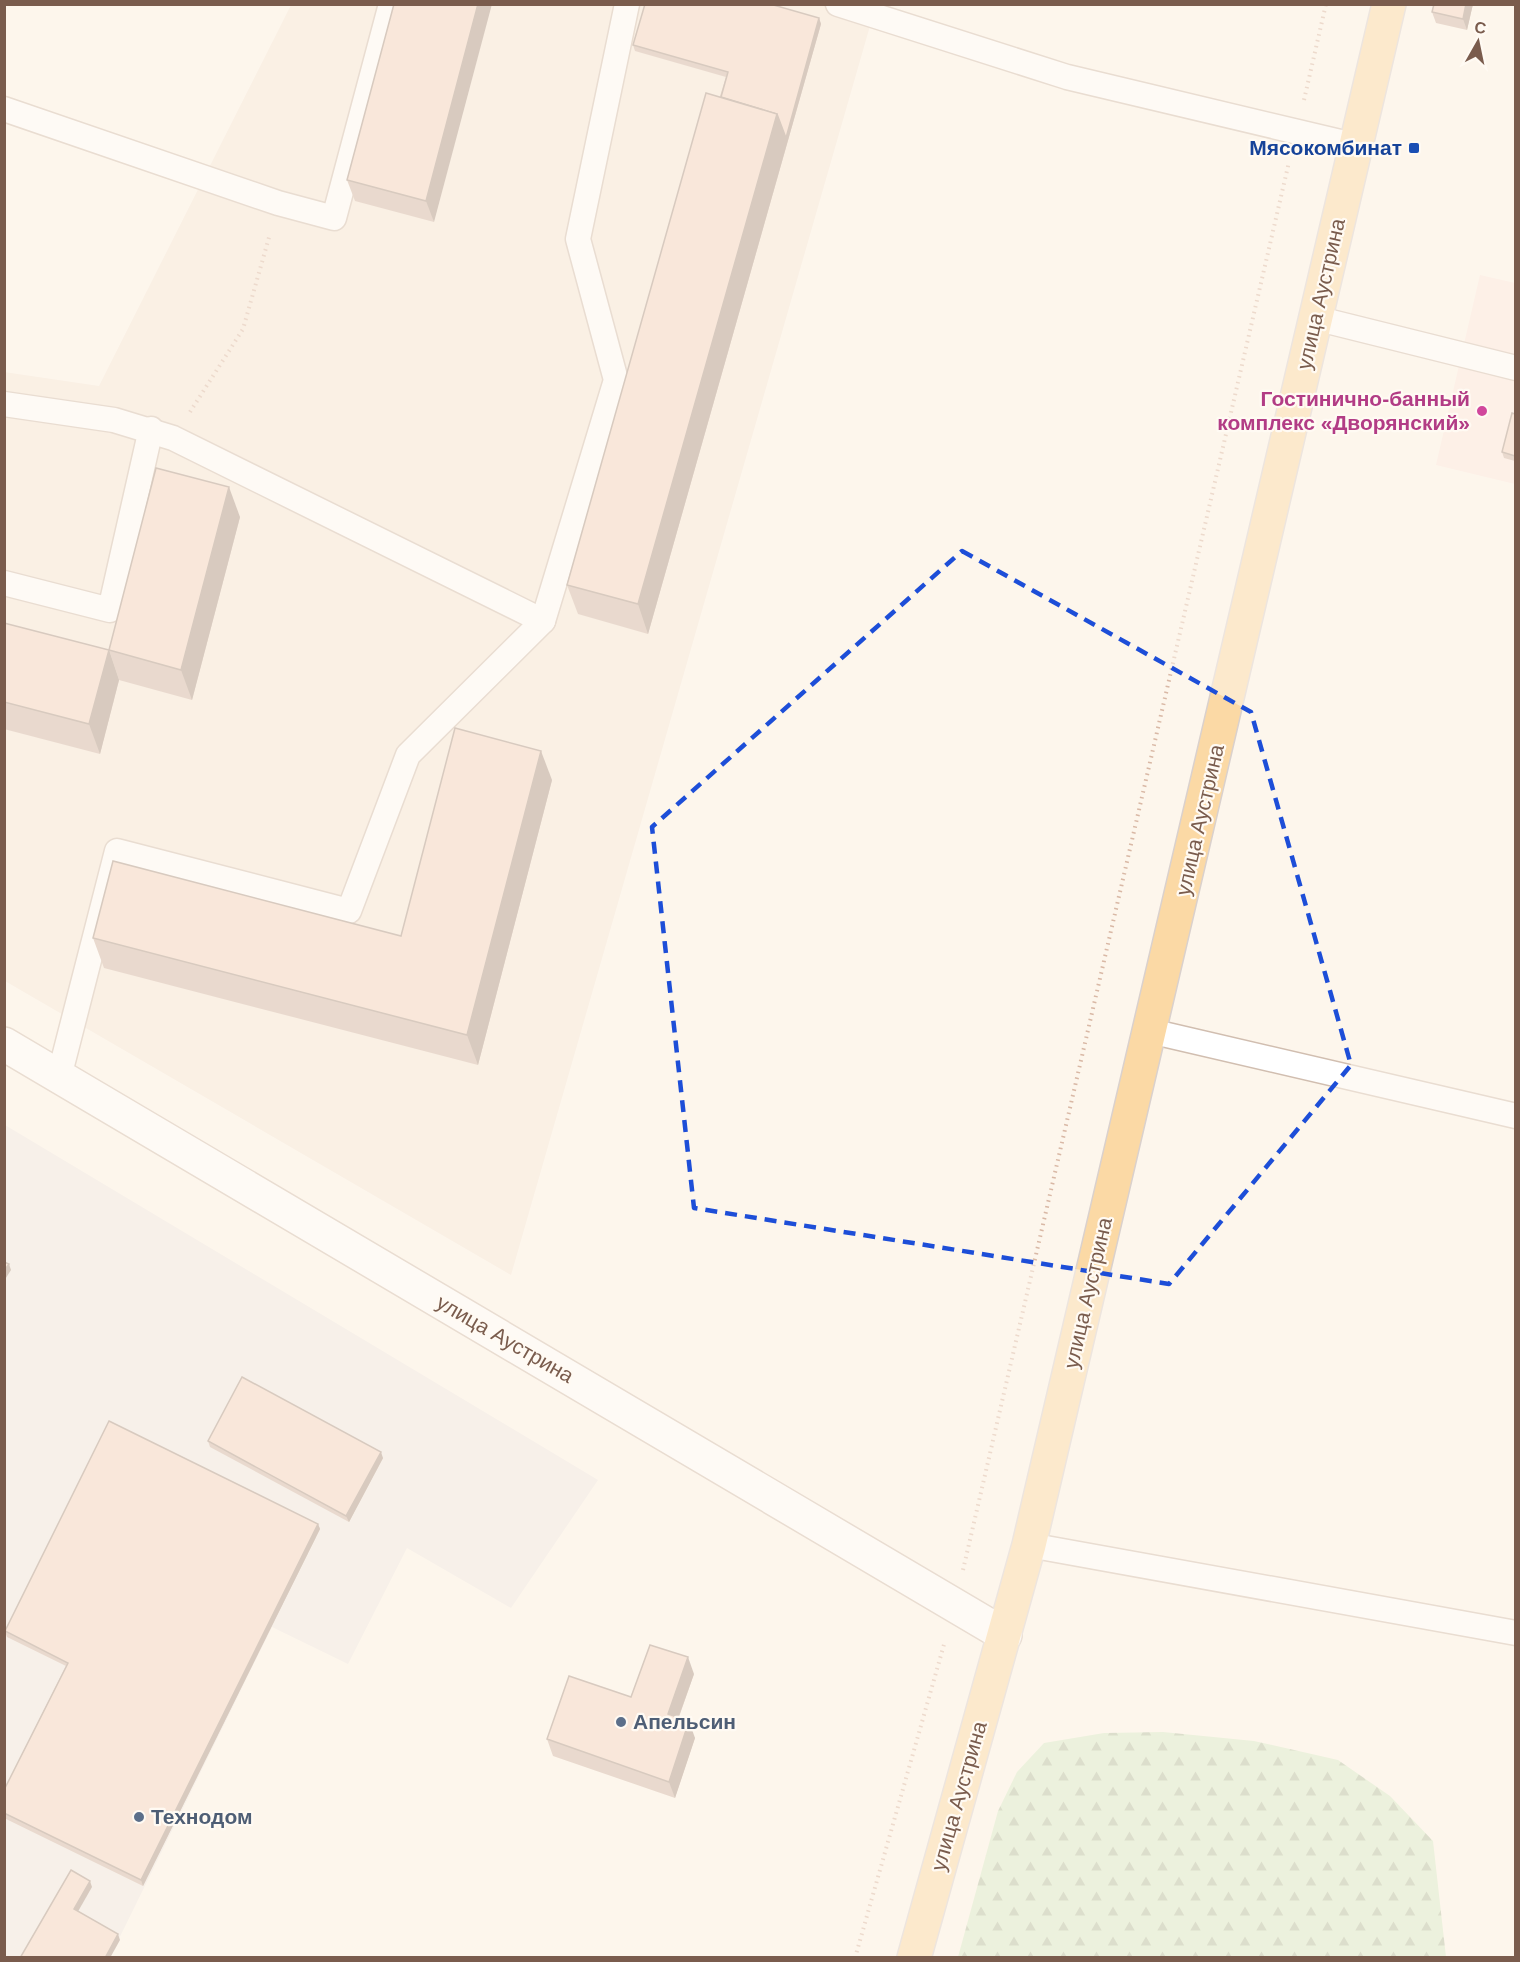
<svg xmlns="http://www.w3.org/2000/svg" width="1520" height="1962" font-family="Helvetica,sans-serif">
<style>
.residential{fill:#f5e8da}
.commercial{fill:#fde8e0}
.industrial{fill:#efe9e4}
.forest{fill:url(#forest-firs)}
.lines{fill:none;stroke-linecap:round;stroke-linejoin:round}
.service-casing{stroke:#d1beb0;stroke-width:27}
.minor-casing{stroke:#d1beb0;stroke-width:36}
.primary-casing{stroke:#dad1cd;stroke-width:36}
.path{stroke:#d9b8a5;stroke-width:4;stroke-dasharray:1.5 4.5;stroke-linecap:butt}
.service{stroke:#fff;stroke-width:24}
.minor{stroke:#fff;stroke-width:33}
.primary{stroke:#fbd9a5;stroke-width:33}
.wall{fill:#d1b7a8}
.shaded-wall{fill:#aa9588}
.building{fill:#f3d5c3;stroke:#aa9588;stroke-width:1.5}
.marked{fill:none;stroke:#1d4ed8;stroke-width:4.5;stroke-dasharray:12 8;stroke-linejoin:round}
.transit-dot{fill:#1a4fb4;stroke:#fffaf3;stroke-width:2}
.hotel-dot{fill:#d1479c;stroke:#fffaf3;stroke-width:2}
.service-dot{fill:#5c6f8a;stroke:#fffaf3;stroke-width:2}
.labels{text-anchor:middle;stroke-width:4.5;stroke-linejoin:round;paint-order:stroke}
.transit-label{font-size:21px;font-weight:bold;fill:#164399;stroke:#fffaf3;text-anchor:end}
.street-label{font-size:21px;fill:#7a5c4d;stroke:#fffaf3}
.hotel-label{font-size:21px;font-weight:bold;fill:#b23c85;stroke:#fffaf3;text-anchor:end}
.service-label{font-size:21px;font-weight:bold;fill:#4e5e75;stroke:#fffaf3;text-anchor:start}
</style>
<defs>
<pattern id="forest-firs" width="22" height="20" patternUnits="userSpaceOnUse" patternTransform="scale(1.5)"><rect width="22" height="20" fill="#d8ecc9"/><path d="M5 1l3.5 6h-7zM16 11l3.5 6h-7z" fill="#b4c2a5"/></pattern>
</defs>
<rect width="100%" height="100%" fill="#fdf6ec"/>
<path class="residential" d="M291,5H876L511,1275L5,981L4,372L99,386Z"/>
<path class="commercial" d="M1480,275L1515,283V484L1436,465Z"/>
<path class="industrial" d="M5,1125L598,1480L511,1608L407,1548L348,1664L272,1627L110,1957L5,1958Z"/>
<path class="forest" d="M1163,1732L1254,1741L1338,1760L1390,1796L1433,1841L1446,1957H958L998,1811L1017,1772L1044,1743L1104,1733Z"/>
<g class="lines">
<defs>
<g id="service">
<path d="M838,4L1067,77L1357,146"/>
<path d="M4,109L278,203L334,218L391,4"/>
<path d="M1315,318L1516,368"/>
<path d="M4,404L114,420L173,438L543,621"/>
<path d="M4,583L110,610L151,429"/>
<path d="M1150,1031L1516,1116"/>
<path d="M59,1077L117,851L349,911L408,755L543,621L616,380L578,239L627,4"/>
<path d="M1029,1545L1516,1633"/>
</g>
<path id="minor" d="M4,1044L1005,1635"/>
<path id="primary" d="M914,1958L1029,1545L1389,4"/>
</defs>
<use href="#service" class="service-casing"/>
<use href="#minor" class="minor-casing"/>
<use href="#primary" class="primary-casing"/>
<g class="path">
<path d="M1304,100L1326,4"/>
<path d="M190,412L243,329L270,234"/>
<path d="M963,1570L1289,162"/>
<path d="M855,1958L945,1641"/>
</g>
<use href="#service" class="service"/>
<use href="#minor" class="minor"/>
<use href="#primary" class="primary"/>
</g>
<g class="wall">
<path d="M394,4L434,222L355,201L347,180Z"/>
<path d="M1473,4L1467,30L1436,23L1432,12Z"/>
<path d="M819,18L821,24L648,634L578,614L567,585L726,77L635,51L633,45Z"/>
<path d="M1515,414V461L1504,458L1502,452Z"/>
<path d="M240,517L192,700L119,680L109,650Z"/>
<path d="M4,623L109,650L119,680L100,754L4,729Z"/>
<path d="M552,780L478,1065L104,968L93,938L401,936Z"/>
<path d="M208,1441L383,1458L349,1522L210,1447Z"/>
<path d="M318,1524L320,1529L143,1886L4,1818V1790L66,1666L7,1637L5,1631Z"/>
<path d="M694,1674L679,1717L695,1738L675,1798L553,1756L547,1739L631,1697Z"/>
</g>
<g class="shaded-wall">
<path d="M478,4H492L434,222L426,201Z"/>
<path d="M1466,4H1473L1467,30L1463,19Z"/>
<path d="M819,18L821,24L648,634L638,604L777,114Z"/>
<path d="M229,487L240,517L192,700L181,670Z"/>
<path d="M109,650L119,680L100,754L89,724Z"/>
<path d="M541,751L552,780L478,1065L467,1035Z"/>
<path d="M9,1264L11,1270L4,1281V1271Z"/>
<path d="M381,1452L383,1458L349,1522L346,1516Z"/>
<path d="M318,1524L320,1529L143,1886L141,1880Z"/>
<path d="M688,1657L694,1674L674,1730L668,1714Z"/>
<path d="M689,1721L695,1738L675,1798L669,1782Z"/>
<path d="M90,1881L92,1887L76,1915L74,1909Z"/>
<path d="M118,1934L120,1940L110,1958H105Z"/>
</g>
<g class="building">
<path d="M394,4H478L426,201L347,180Z"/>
<path d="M645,4H770L819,18L786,138L777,114L721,97L728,72L633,45Z"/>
<path d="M1434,4H1466L1463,19L1432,12Z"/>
<path d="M706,93L777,114L638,604L567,585Z"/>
<path d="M1512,413L1515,414V456L1502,452Z"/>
<path d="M156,468L229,487L181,670L109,650Z"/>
<path d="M4,623L109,650L89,724L4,702Z"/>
<path d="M455,728L541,751L467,1035L93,938L113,861L401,936Z"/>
<path d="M4,1262L9,1264L4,1271Z"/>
<path d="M242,1377L381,1452L346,1516L208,1441Z"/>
<path d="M109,1421L318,1524L141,1880L4,1813V1790L68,1663L5,1631Z"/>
<path d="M650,1645L688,1657L668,1714L689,1721L669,1782L547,1739L569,1676L631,1697Z"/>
<path d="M71,1870L90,1881L74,1909L118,1934L105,1958H20Z"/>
</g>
<path d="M0 0H1520V1962H0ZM962,551L1251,712L1351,1065L1169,1284L694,1208L652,827Z" fill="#fdf6ec" fill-opacity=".55" fill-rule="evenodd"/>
<path class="marked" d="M962,551L1251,712L1351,1065L1169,1284L694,1208L652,827Z"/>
<rect class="transit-dot" x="1408" y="142" width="12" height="12" rx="3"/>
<circle class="hotel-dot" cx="1482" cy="411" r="6"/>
<g class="service-dot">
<circle cx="621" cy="1722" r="6"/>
<circle cx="139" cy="1817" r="6"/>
</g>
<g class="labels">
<g class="transit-label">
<text x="1402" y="155">Мясокомбинат</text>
</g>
<g class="street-label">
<text transform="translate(1321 294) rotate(-77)" y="7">улица Аустрина</text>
<text transform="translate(1200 820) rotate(-77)" y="7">улица Аустрина</text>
<text transform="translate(1088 1293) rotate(-77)" y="7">улица Аустрина</text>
<text transform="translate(505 1339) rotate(30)" y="7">улица Аустрина</text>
<text transform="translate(959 1796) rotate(-74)" y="7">улица Аустрина</text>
</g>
<g class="hotel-label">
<text x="1470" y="406">Гостинично-банный<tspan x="1470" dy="24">комплекс «Дворянский»</tspan></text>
</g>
<g class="service-label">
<text x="633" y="1729">Апельсин</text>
<text x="151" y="1824">Технодом</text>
</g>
</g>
<rect width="1520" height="1962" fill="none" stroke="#7a5c4d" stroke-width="12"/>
<g transform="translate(1478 42) rotate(9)" stroke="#fffaf3" stroke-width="4.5" paint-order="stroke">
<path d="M0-4.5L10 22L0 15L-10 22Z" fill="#7a5c4d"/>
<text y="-9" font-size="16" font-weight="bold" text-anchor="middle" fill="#7a5c4d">С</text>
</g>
</svg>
